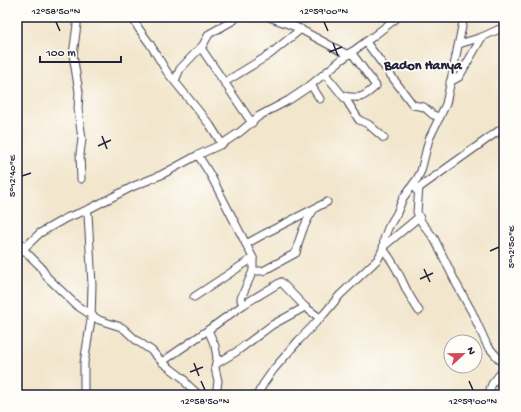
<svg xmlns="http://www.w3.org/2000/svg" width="521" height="412" font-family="'Gochi Hand',sans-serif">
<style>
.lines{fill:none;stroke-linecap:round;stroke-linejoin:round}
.minor-casing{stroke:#413f51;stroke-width:9}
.minor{stroke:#fff;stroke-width:7}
.ticks{fill:none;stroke:#22223b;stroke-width:1.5}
.labels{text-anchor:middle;stroke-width:4;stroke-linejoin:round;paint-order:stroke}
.quarter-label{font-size:14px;font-weight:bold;fill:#22223b;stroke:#fdfcf7}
.neatline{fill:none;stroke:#22223b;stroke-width:1.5}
.ticks-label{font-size:10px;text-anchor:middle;fill:#22223b}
</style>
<rect width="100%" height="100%" fill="#fdfcf7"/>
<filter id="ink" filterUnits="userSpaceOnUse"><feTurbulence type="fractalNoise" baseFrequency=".025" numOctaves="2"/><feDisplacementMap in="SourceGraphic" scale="8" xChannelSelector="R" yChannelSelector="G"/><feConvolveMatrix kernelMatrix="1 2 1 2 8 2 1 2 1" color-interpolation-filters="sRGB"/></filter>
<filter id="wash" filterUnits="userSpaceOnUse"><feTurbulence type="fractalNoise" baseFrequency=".012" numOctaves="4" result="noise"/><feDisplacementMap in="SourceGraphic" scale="16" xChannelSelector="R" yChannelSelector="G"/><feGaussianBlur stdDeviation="0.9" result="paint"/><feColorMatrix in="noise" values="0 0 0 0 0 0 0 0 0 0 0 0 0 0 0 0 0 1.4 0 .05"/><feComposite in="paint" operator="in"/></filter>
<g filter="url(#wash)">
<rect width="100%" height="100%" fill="#f2e6cc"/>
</g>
<g filter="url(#ink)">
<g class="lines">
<defs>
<g id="minor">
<path d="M78,17L73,55L79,92L78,109L82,139L80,154L81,179"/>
<path d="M132,17L139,29L150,44L167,72L210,125L222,144"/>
<path d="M269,17L296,27L348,55"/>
<path d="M366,42L413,105L424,107L433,115L440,117"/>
<path d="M459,44L482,37L504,27"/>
<path d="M201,48L252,123"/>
<path d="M325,74L347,101L359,120L368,124L384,138"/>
<path d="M175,81L180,69L203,45L209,34L234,20L236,17"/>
<path d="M225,82L269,55L301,29"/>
<path d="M450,82L459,77L482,37"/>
<path d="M311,85L320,99"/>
<path d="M343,96C361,99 363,98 376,86L351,52"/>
<path d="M198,155L211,176L246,244L266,233L327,202"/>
<path d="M419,187L417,212L422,223L434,238L456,283L472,312L487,345L504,365"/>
<path d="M416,190L504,127"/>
<path d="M17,239L24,247"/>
<path d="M384,246L419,217"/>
<path d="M23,249L40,266L47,277L76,305L99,320L121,327L124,329L136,340L152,351L162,362L183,378L187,384L199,395"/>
<path d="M383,249C394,262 400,276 407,291C411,298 415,305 419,311"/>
<path d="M17,255L40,233L66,218L87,210L134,186L161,175L198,155L222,144L240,132L259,116L289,100L307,88L341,60L371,38L398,17"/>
<path d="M253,271H263L296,253C299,238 305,222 314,209"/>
<path d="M194,297L253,258L246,244"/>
<path d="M243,305L281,282L305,307L320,318"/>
<path d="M162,362L208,330"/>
<path d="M216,364L236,352L272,325L305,307"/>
<path d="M84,395V363L91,320L92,285L88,214L87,210"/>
<path d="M216,395L218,381L215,368L217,358L215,346L208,330L243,305L241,300V298L253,271V258"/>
<path d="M257,395L264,383L274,369L299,340L324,314L340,295L378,259L383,249L384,239L388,228L397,213L403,198L417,179L421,171L429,139L446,104L464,17"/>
<path d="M488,395L492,384L504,369"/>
</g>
</defs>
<use href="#minor" class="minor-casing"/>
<use href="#minor" class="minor"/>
</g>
</g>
<path class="ticks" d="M56,22L60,31M324,22L328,31M333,43L338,56M329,52L342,47M102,136L107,149M98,146L111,140M22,176L31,173M490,251L499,247M424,269L430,282M420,279L433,273M194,363L199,376M190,372L203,367M201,381L205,390M469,381L473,390"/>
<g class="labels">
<g class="quarter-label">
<text x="423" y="69">Badon Hanya</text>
</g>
</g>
<rect width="521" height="412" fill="none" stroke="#fdfcf7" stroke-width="44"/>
<g transform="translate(463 354) rotate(68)"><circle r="19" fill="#fdfcf7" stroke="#a5a5ac"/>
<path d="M0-3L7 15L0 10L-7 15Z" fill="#d1495b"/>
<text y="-6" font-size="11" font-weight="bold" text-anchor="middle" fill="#22223b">N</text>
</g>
<path d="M40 56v6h81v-6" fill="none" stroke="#22223b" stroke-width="2"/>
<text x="46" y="56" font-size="12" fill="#22223b" stroke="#fdfcf7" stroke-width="3" paint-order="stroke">100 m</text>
<rect x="22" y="22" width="477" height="368" class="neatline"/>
<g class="ticks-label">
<text x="56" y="14">12°58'50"N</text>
<text x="324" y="14">12°59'00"N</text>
<text transform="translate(11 176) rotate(-90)" y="4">5°12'40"E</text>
<text transform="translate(510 247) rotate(-90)" y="4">5°12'50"E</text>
<text x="205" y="404">12°58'50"N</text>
<text x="473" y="404">12°59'00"N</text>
</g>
</svg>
